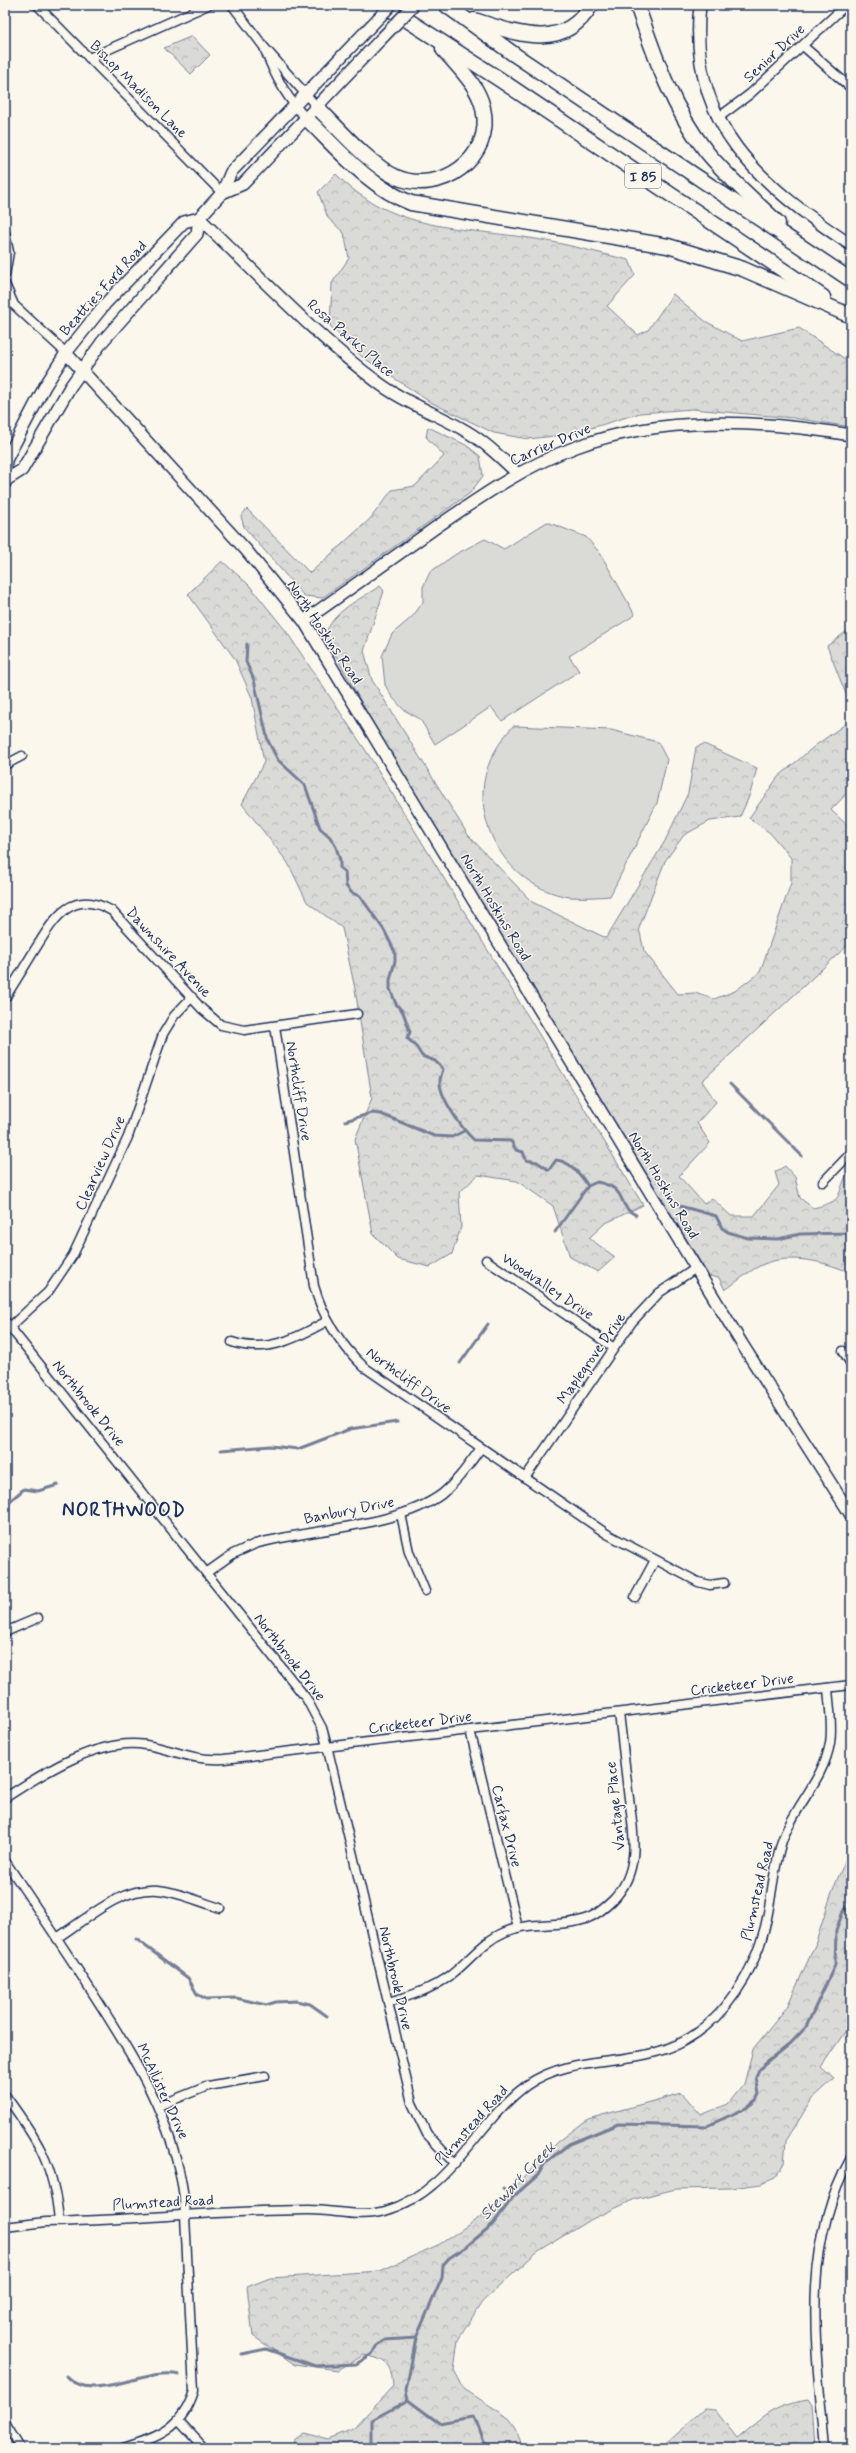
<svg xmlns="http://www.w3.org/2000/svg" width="856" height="2453" font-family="Mynerve,sans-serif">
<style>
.grass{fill:#dadad7;stroke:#7a849a}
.forest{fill:url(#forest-crowns);stroke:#7a849a}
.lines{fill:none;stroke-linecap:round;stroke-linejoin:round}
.stream{stroke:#747e96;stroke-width:3}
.street-casing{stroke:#1b2f5e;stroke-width:11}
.secondary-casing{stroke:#1b2f5e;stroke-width:14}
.highway-casing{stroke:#1b2f5e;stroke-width:17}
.street{stroke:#fbf7ec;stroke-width:8}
.secondary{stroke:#fbf7ec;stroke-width:11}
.highway{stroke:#fbf7ec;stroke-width:14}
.secondary-bridge-casing{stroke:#1b2f5e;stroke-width:14;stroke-linecap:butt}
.secondary-bridge{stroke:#fbf7ec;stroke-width:11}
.labels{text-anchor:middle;stroke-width:3;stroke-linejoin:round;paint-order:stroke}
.shield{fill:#fbf7ec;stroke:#5e6b89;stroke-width:1}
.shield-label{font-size:14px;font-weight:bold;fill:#1b2f5e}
.street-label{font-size:15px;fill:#1b2f5e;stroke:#fbf7ec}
.water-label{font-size:16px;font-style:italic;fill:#47577a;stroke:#fbf7ec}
.district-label{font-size:19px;font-weight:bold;letter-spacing:1px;fill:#1b2f5e;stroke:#fbf7ec}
</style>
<defs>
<pattern id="forest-crowns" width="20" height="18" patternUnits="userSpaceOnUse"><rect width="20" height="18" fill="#dadad7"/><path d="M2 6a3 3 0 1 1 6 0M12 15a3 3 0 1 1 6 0" fill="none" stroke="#babbbb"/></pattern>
</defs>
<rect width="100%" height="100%" fill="#fbf7ec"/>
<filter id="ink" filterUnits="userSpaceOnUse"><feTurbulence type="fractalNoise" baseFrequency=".025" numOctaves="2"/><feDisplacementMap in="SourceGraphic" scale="8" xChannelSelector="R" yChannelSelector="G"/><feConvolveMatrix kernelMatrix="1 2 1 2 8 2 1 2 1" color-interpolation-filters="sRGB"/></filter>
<g filter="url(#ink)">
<g class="grass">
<path d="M547,522L586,537L600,553L635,615L569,656L579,671L502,721L491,707L435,744L420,719L404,710L392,697L385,685L382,656L392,634L413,616L423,602V587L430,572L456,554L485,539L504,549Z"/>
<path d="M513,726L611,730L658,742L667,760L657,803L610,896C597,897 584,898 570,897C517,890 476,836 484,782C487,761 499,742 513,726Z"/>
</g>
<g class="forest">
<path d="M192,36L210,55L191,74L164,48Z"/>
<path d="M336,174C392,232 462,227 536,239C567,244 598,253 629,260L635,275L607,306L638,335L648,330L673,294L705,321L742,341L799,328L851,363V427L793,418L692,409L640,413L572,434L528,439L494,433L430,402L361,356L330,326L332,283L349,258L344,233L328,218L318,192Z"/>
<path d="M428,427L466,445L480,456L483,476L470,493L322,598L304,596L244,527L241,516L247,509L310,573L370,519L392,490L415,486L444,456L426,437Z"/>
<path d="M222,561L249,585L286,631L370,757L643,1205L604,1224L589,1238L615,1257L598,1272L570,1257L553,1206L517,1181L478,1175L459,1193L461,1227L452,1254L430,1267L398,1259L373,1234L355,1139L372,1098L355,989L342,928L307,902L288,863L242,804L264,762L252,698L235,659L188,594Z"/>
<path d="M380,586L384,591L364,651L372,680L468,835L532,902L606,938L665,841L688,793L696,747L704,744L757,768L750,794L740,817L710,821L684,835L665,861L639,928L644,951L678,994L695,993L714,999L735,991L760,972L791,883V858L770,833L749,818L778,777L816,745L851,720V789L831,810L851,829V942L702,1081L716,1102L697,1123L710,1143L679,1176L704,1204L712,1198L731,1216H754L779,1185L775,1172L785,1166L795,1177L800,1198L813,1208C850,1200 833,1192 851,1169V1273C827,1262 789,1253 764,1264C751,1269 737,1282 725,1290L719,1278L709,1276L378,733L325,636C332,611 359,600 380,586Z"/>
<path d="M851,628V707L827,646Z"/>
<path d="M851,1847V2023L821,2067L834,2079L812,2099L786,2141L784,2163L775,2178L761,2184L731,2188L676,2189L635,2199L588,2221L537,2252L482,2302L458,2340L454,2370L464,2389L506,2416L515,2427L523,2448H292L294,2440L304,2433L328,2439L353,2429L393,2386C392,2363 384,2359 364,2355L338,2370L294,2364L253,2336L247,2287L270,2278L380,2271L440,2244L495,2207L558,2142L588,2119L682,2093L701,2115L728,2104L744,2084L753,2049L787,2007L815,1945L832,1892Z"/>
<path d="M808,2400L812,2406L815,2448H660L704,2409L715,2410L737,2438C765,2416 771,2406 808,2400Z"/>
</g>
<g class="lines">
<g class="stream">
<path d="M247,644L246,662L254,680L268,741L278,760L305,785L320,828L330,837L336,847L340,860V868L345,872L346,886L352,893L360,896L384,930L395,952V961L390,980V989L396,1004L403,1012L410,1032L407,1038L415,1045L422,1056L435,1061L443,1069C442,1073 440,1078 440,1081C439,1097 463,1130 474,1140L511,1141L516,1150L523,1152L526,1160L537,1162L549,1170L556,1160C570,1161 581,1175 588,1186"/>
<path d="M730,1084L802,1156"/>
<path d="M345,1121L372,1113L381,1114L434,1136L452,1137L464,1131"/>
<path d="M849,1200L851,1202"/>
<path d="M680,1206L716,1216L722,1228L728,1232L748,1238L778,1239L800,1234L851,1233"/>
<path d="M555,1232L588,1186L597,1182C630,1188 615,1206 636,1215"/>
<path d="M460,1363L488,1324"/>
<path d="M221,1450L271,1446L298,1449L350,1429L397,1422"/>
<path d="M5,1511L11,1500L24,1489L38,1491L58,1485"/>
<path d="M136,1939L188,1978L197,1994L206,1999L236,1998L266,2005L276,2002L296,2001L310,2004L327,2016"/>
<path d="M503,2189L514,2196"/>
<path d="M242,2354L266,2349L315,2366L356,2364L372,2354L377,2345L385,2340L416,2338"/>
<path d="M66,2376C91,2405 149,2366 179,2375"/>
<path d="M408,2400L406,2391L416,2338L442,2278L443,2265L449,2258L466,2247L493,2224L514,2196L538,2175L545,2163L569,2144L618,2124L707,2126L746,2108L756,2100L759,2094L756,2077L759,2069L791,2043L806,2027L835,1965L836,1931L842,1914L851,1901"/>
<path d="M408,2400L439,2423L472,2417L477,2423L486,2448"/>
<path d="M372,2448V2420L408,2400"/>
</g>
<defs>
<g id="street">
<path d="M37,5L222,193"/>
<path d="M232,5L264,47L317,107"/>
<path d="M803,46L851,88"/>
<path d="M265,50C274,74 288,100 306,118"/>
<path d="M89,58L208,5"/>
<path d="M718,118L750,94L846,5"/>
<path d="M5,233L9,252L5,275"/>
<path d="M5,284L14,305L66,353"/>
<path d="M5,765L22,756"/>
<path d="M5,998C15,982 25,966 34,951C54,919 71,887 112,911L202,1009L221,1025L244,1030L357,1014"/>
<path d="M275,1026L314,1286C323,1318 340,1344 364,1367L607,1534L698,1582L710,1585L724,1583"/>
<path d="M823,1182L851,1153"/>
<path d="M486,1260L614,1348"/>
<path d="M5,1321L306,1698L322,1728L327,1746L412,2103L427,2134L455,2164"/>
<path d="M10,1327L48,1292L73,1255L128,1137L163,1034L174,1016L192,997"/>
<path d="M232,1342C267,1354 297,1338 327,1321"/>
<path d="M843,1351L851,1364"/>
<path d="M525,1478L632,1322L659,1293L696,1268"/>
<path d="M401,1514L409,1552L425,1591"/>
<path d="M206,1573L233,1554L255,1544C309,1529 398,1527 442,1494C458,1481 469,1464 481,1448"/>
<path d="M635,1597L655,1560"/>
<path d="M5,1632L38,1618"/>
<path d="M470,1730L518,1928"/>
<path d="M5,1798C43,1773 99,1737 146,1745C176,1750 192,1761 224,1759L851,1685"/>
<path d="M5,1861C35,1905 65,1950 94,1995C135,2059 173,2119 184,2197L194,2391C182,2429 159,2437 123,2448"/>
<path d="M57,1938C87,1919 120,1887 158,1890C179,1892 200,1902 220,1908"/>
<path d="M388,2002C411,1996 432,1989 451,1975C470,1960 483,1941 505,1932C531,1921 559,1928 586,1919C596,1915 605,1908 613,1900C643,1869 633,1829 628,1791C625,1765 622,1739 619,1713"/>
<path d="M5,2095C38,2140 54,2164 59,2221"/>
<path d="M158,2106L208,2086L265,2076"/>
<path d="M5,2227L46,2222C134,2220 222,2210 309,2210C336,2210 359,2218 385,2211C452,2192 475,2123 527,2085C574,2052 635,2068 684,2041C726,2018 754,1972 765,1927C772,1899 773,1869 782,1841C794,1807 824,1779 830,1743C833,1726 829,1705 828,1688"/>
<path d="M179,2421L204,2448"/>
<path d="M5,2423L20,2448"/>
<path d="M825,2448C816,2349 800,2249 851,2158"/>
</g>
<g id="secondary">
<path d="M700,5C687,125 761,185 851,245"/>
<path d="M222,193L243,184L380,40"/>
<path d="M199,218C258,274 315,336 380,384C407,404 438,414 466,431C485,442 501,458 517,473"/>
<path d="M66,353L246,550L304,621L742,1344L851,1515"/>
<path d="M6,480L22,470L70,387L102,342L197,234L199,218"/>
<path d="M5,483L6,460L45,386L66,353L105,304L184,222L199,218L222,193L231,172L366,31"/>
<path d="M304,621C347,590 391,559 435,528C480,497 524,466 576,447C663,415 760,420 851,435"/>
</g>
<g id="highway">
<path d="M384,5L499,79L823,297"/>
<path d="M446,5L515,55L851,280"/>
<path d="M637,5C655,57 672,108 706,151C727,177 754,200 778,223"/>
<path d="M474,20C516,33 563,53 591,5"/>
<path d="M317,107C337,127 371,166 396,177C440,196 495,158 483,108C478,85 458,67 443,49"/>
<path d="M306,118C338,149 369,187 411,203L668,246L743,269L851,316"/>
</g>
</defs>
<use href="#street" class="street-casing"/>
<use href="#secondary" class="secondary-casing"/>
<use href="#highway" class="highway-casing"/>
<use href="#street" class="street"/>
<use href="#secondary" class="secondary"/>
<use href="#highway" class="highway"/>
<defs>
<g id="secondary-bridge">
<path d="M366,31L391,5"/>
<path d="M380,40L414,5"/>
</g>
</defs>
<use href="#secondary-bridge" class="secondary-bridge-casing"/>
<use href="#secondary-bridge" class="secondary-bridge"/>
</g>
</g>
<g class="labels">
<rect class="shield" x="625" y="164" width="36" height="24" rx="3"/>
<g class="shield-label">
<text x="643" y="181">I 85</text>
</g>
<g class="street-label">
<text transform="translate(774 53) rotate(-43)" y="5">Senior Drive</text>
<text transform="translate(139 89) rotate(45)" y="5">Bishop Madison Lane</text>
<text transform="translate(103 288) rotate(-48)" y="5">Beatties Ford Road</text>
<text transform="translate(351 338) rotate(41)" y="5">Rosa Parks Place</text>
<text transform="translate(550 444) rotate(-23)" y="5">Carrier Drive</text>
<text transform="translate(325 632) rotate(56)" y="5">North Hoskins Road</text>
<text transform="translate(496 907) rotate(59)" y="5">North Hoskins Road</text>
<text transform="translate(169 952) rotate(47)" y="5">Dawnshire Avenue</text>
<text transform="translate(299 1091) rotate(81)" y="5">Northcliff Drive</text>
<text transform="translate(100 1163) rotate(-66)" y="5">Clearview Drive</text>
<text transform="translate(664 1185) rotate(59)" y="5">North Hoskins Road</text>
<text transform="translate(548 1286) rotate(34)" y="5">Woodvalley Drive</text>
<text transform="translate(591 1358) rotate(-55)" y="5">Maplegrove Drive</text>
<text transform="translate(409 1380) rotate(36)" y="5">Northcliff Drive</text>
<text transform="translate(89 1403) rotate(51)" y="5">Northbrook Drive</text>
<text transform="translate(349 1510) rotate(-11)" y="5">Banbury Drive</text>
<text transform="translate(290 1657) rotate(52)" y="5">Northbrook Drive</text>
<text transform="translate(742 1684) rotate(-7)" y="5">Cricketeer Drive</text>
<text transform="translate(420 1722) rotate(-7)" y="5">Cricketeer Drive</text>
<text transform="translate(615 1806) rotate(-96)" y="5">Vantage Place</text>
<text transform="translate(507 1826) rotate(76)" y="5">Carfax Drive</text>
<text transform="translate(757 1891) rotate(-77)" y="5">Plumstead Road</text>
<text transform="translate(396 1978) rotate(77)" y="5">Northbrook Drive</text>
<text transform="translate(163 2091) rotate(65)" y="5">McAllister Drive</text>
<text transform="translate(471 2125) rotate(-48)" y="5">Plumstead Road</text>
<text transform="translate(163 2202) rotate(-3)" y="5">Plumstead Road</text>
</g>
<g class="water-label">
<text transform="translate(517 2180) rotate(-46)" y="6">Stewart Creek</text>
</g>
<g class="district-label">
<text x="124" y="1516">NORTHWOOD</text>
</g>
</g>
<rect width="856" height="2453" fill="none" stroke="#fbf7ec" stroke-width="20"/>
<rect x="10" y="10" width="836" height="2433" fill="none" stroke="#1b2f5e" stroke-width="1.5" filter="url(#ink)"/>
</svg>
